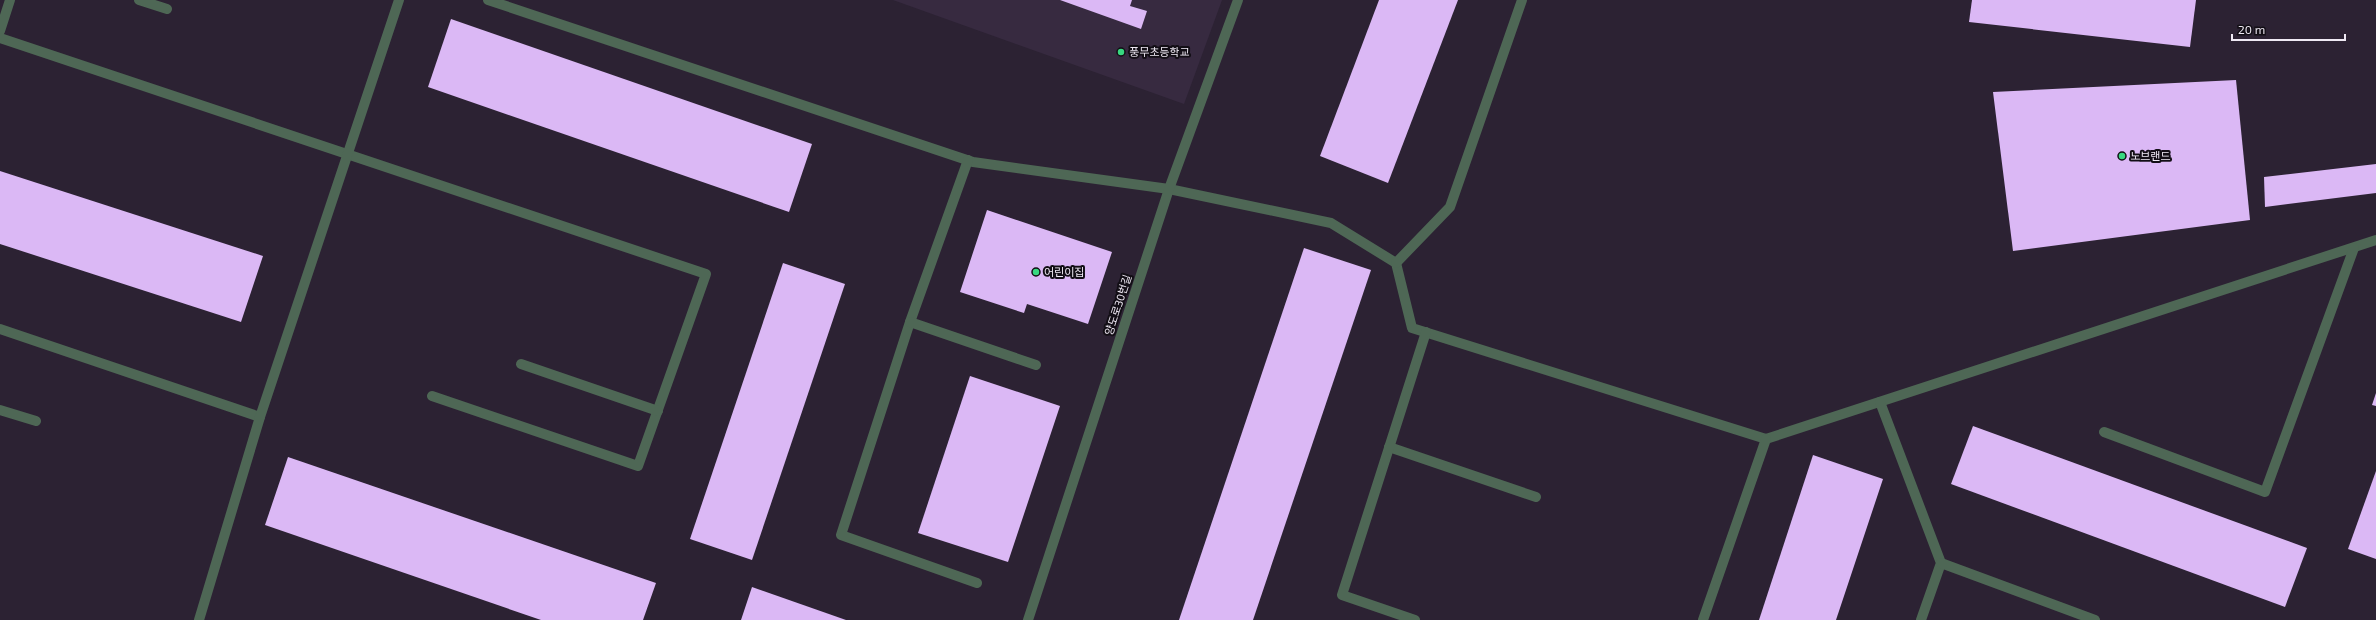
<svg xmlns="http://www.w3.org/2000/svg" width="2376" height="620" font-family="'Exo 2','Noto Sans KR',sans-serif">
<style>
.built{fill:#372a40}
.building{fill:#dbb8f5}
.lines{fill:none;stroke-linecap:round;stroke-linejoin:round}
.lane{stroke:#4e6755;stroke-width:10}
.street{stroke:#4e6755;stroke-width:10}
.poi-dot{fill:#38d880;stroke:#120e15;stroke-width:1.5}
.labels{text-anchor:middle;stroke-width:4;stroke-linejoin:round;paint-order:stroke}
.poi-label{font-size:11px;fill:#efe9f4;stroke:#120e15;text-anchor:start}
.street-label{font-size:11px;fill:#efe9f4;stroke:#120e15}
</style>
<rect width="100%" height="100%" fill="#2c2233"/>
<path class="built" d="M893,0H1222L1184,104Z"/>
<g class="building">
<path d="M1060,0H1132L1130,6L1147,11L1141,29Z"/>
<path d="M1379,0H1458L1388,183L1320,156Z"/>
<path d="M1972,0H2196L2190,47L1969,22Z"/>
<path d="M451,19L812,144L789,212L428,87Z"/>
<path d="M2236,80L2250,220L2013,251L1993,92Z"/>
<path d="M2376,164V193L2265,207L2264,177Z"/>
<path d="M0,171L263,256L241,322L0,244Z"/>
<path d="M987,210L1112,252L1088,324L1027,304L1024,313L960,292Z"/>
<path d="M1304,248L1371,270L1253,620H1179Z"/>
<path d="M783,263L845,284L752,560L690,539Z"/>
<path d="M970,376L1060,406L1008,562L918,533Z"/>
<path d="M2376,393V406L2372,405Z"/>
<path d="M1973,426L2307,548L2285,607L1951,484Z"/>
<path d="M1813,455L1883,479L1836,620H1759Z"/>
<path d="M288,457L656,583L643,620H541L265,525Z"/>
<path d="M2376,471V559L2348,549Z"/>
<path d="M752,587L846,620H741Z"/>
</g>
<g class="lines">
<g class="lane">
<path d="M139,0L167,9"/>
<path d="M488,0L973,162L1169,189L1331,223L1396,263L1412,328L1766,439L2376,240"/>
<path d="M0,31L10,0"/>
<path d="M0,38L706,274L638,466L432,396"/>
<path d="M968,160L910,322L841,535L977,583"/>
<path d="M1396,263L1450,207L1522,0"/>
<path d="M910,322L1036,365"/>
<path d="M0,329L260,417"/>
<path d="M521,364L658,411"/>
<path d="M1880,402L1941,563L1921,620"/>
<path d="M0,410L36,421"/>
<path d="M2104,432L2265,492L2354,248"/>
<path d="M1389,447L1536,497"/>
<path d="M1941,563L2095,620"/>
<path d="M199,620L260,417L399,0"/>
<path d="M1415,620L1342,595L1426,332"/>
<path d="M1703,620L1766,439"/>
</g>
<path class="street" d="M1028,620L1169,189L1238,0"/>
</g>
<g class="poi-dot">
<circle cx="1121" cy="52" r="4"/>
<circle cx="2122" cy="156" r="4"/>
<circle cx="1036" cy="272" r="4"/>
</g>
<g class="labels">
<g class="poi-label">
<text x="1129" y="56">풍무초등학교</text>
<text x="2130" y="160">노브랜드</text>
<text x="1044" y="276">어린이집</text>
</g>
<g class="street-label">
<text transform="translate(1118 305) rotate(-72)" y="4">양도로30번길</text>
</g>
</g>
<path d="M2232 34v6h113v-6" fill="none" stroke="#efe9f4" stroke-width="2"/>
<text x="2238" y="34" font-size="12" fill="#efe9f4" stroke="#120e15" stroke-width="3" paint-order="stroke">20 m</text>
</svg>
